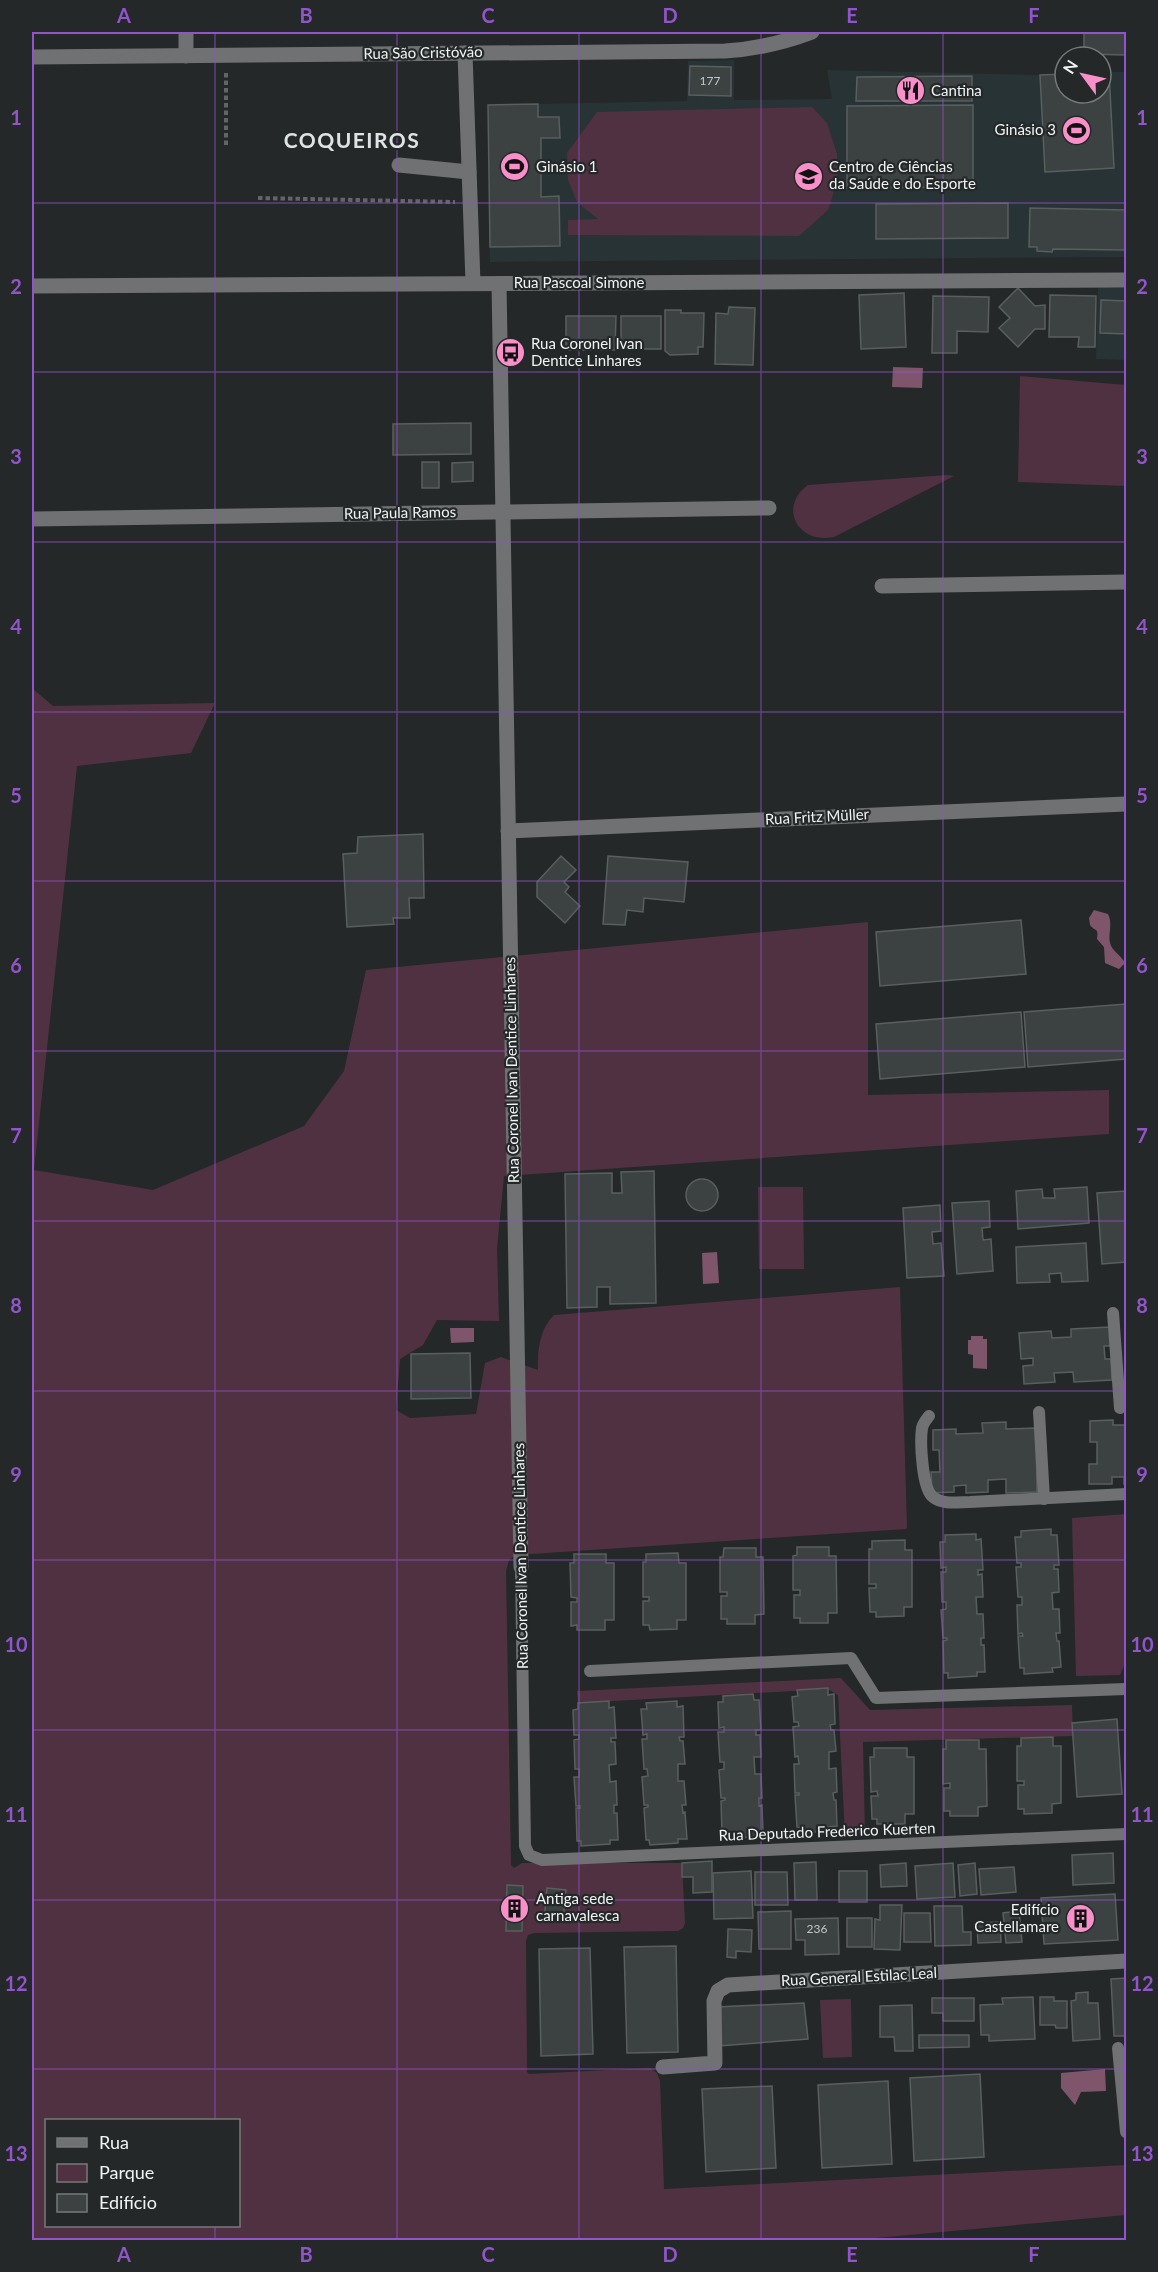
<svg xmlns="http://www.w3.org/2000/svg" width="1158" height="2272" font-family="Lato,sans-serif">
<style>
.built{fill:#273335}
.green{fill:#503141;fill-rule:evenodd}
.water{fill:#7f556b}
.building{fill:#3c4142;stroke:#595e5f;stroke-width:1.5}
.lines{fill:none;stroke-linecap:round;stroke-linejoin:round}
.path{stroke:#626667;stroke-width:4;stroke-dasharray:4.5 3;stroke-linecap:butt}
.lane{stroke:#6f7172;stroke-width:12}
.street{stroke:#6f7172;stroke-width:15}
.grid{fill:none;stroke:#9254ca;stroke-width:1.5;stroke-opacity:0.55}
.labels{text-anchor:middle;stroke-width:4.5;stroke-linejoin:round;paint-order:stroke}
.number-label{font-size:12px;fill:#c3c6c8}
.street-label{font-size:15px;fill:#f0f3f4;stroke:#242829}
.poi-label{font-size:15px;fill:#f0f3f4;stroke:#242829;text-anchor:start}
.district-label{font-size:21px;font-weight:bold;letter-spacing:1.5px;fill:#dee4e5;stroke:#242829}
.neatline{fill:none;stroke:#9254ca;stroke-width:2}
.grid-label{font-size:20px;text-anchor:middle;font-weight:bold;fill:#9254ca}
</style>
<rect width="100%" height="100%" fill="#242829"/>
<g class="built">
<path d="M734,60V100L832,99L827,70L1040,75L1065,74V93H1101V72H1126V257L490,262L488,105L687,101L688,61Z"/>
<path d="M1098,287L1126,288V360L1096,359Z"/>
</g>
<g class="green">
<path d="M812,107L827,123L837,154V182L828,210L799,236L568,235V220L598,219L577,202L568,180L567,153L597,112Z"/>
<path d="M1020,376L1126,385V486L1018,482Z"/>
<path d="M947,475L954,476L834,537C797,545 778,506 808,485Z"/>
<path d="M32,688L53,706L215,703L191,753L77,766L34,1170L153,1190L304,1126L344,1071L366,970L868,922V1095L1109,1090V1134L504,1176L497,1248L499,1321L437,1320L423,1345L400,1359L396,1410L410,1418L476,1414L485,1363L501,1357L538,1370C537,1351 540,1328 554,1315L900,1287L907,1527L906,1529L516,1555L509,1560L506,1571L511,1865L514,1868L522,1863H682L685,1923L683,1928L678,1931L534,1933L528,1935L526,1941L527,2072L529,2074L650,2068L657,2073L660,2081L664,2189L1126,2165V2215L854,2240H32ZM46,2120H238V2226H46Z"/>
<path d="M758,1187H803L804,1269H759Z"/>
<path d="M1126,1514V1661L1120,1675L1076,1676L1072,1518Z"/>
<path d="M841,1678L870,1710L1072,1705L1073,1736L863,1742L865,1834L845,1835L838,1695L828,1689L578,1703L577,1691Z"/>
<path d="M851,1999L852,2057L823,2058L820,2000Z"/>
</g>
<g class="water">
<path d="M893,367L923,368L922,388L892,387Z"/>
<path d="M1094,910L1108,914C1113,924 1108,933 1110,943C1112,951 1121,955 1125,963L1119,969L1105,963L1104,947L1097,939C1099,927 1095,932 1090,925L1089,918Z"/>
<path d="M717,1252L719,1283L703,1284L702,1253Z"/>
<path d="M450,1328H474V1342L451,1343Z"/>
<path d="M971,1336H983V1339H987V1369L973,1368V1355L968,1354V1340H971Z"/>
<path d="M1105,2069L1106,2091L1081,2092L1075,2105L1061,2088V2073Z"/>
</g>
<g class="building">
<path d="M1084,32H1126V55L1084,54Z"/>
<path d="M690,66L731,67V96L689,95Z"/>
<path d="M1109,71L1114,168L1045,172L1040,75L1065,74V93H1101V72Z"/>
<path d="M972,76V101H856L857,77Z"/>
<path d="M538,104V117H559L560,138H541V197L559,196L560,246L490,247L488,105Z"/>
<path d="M973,105V187L847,188V106Z"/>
<path d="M1126,198V250L1053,249L1052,252L1037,251V247H1029L1030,208L1126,210Z"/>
<path d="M1008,203V238L876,239V204Z"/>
<path d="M1018,288L1035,306L1045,305V329H1035L1018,347L999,328L1010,318L999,307Z"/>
<path d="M904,293L906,347L861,349L859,295Z"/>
<path d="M1050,295L1096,296L1095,347H1078L1079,337H1049Z"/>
<path d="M933,296L989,297L988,332L957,331V353H932Z"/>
<path d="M1101,300L1126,301V334L1100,333Z"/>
<path d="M729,307L755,308L753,365L715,364L716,313L728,314Z"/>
<path d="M665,310H681V313H704L703,347H698V354L670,355L665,351Z"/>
<path d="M566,316H616L615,350H566Z"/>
<rect x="621" y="316" width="40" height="33"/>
<path d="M471,423V454L393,455V424Z"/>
<rect x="422" y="462" width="17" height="26"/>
<path d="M473,462V481L452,482V463Z"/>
<path d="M423,834L424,898H409L410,918H393L394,924L347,927L343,854L357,853L358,837Z"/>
<path d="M561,856L576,870L564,882L569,887L565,892L580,906L565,923L537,897V882Z"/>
<path d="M608,856L688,862L684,902L644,898L643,912L627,910L625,925L603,924Z"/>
<path d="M1021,920L1026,974L880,986L876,932Z"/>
<path d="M1126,1004V1059L1028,1067L1024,1012Z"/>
<path d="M1021,1012L1025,1067L880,1079L876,1024Z"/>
<path d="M654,1171L656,1303L610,1304V1287H597V1307L567,1308L565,1174L612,1173V1193H622L621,1172Z"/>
<circle cx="702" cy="1195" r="16"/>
<path d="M1087,1187L1089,1223L1018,1229L1016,1191L1042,1189L1043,1198H1055L1054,1189Z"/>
<path d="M1126,1191V1262L1102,1264L1097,1193Z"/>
<path d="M989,1201L990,1227L982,1228L983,1240L991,1239L993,1271L957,1274L952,1203Z"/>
<path d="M940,1205L941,1231L932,1232L933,1244L941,1243L944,1276L907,1278L903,1208Z"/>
<path d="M1086,1243L1088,1281L1062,1282L1061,1273L1049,1274L1050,1282L1017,1283L1016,1247Z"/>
<path d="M1110,1327L1111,1346H1104L1105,1359H1111L1112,1380L1074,1382L1073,1372L1054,1373L1055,1382L1024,1384L1023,1366L1033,1365V1358L1021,1359L1019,1333L1051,1331L1052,1338L1071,1337V1329Z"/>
<path d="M470,1353L471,1398L411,1399V1354Z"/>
<path d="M1113,1420V1425H1126V1484H1124V1477H1112V1484H1089V1464H1097V1442H1090V1421Z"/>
<path d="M1006,1422V1429L1036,1428L1037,1492L1006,1493V1479L988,1480V1492L966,1493V1485L954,1486V1492L932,1493L931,1472H940L939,1450H933V1430L956,1429V1434L983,1433L982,1423Z"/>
<path d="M1051,1529V1535H1057L1059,1565H1054V1569H1058L1059,1592L1052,1593L1053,1609H1059L1060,1633H1056L1057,1641H1059L1061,1667L1052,1668L1053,1672L1024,1674V1668H1020L1018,1636H1023L1022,1633L1018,1634L1017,1605H1022V1597H1018L1016,1567H1021V1563H1017L1015,1537H1021V1531Z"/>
<path d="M976,1534V1540L981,1539L983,1570H978V1575L982,1574L983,1597H976L977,1614H983L984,1638H981V1645H984L985,1672H977V1676L948,1678V1673H944L943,1641L947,1640V1638H943L941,1610L946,1609V1602H942L941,1572H946V1567L941,1568L940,1542H945V1535Z"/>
<path d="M905,1540V1550H912V1607H904V1616L876,1617V1612H870L869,1588H876V1584H869V1549H872V1541Z"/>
<path d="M797,1547H829V1556H836L837,1613H828V1623H800V1618H794V1595H800V1590H793V1556L797,1555Z"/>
<path d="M724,1548H756V1557H763L764,1614L755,1615V1624H727V1619H721V1596H727V1592H720V1557H723Z"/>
<path d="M678,1553L679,1563H686V1620H677V1629L650,1630L649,1625H643V1601H649V1597H643V1562H646V1554Z"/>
<path d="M574,1554H606V1563H614V1620H605V1630H577V1625L571,1626V1602H577V1598L571,1597L570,1563H574Z"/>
<path d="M828,1688V1695L834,1694L835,1724L830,1725L831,1730H834L836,1751L829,1752V1769L836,1768L837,1792L833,1793L834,1800H836L837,1826L829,1827V1831L801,1833V1828L797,1827L795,1795H799V1793H795L794,1764H799L798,1756L795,1757L793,1727L799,1726L798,1722H794L792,1697L798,1696L797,1690Z"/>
<path d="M753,1694L754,1700H759L761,1730H756V1735H760L761,1757H754L755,1774H761L762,1798H759V1806L762,1805L763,1832H755V1837L726,1838V1833H722L721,1801L725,1800V1798H721L719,1770L724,1769V1762H720L718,1732H724V1727L719,1728L718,1702H723V1696Z"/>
<path d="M609,1701V1708L614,1707L616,1738H611V1742H615L616,1764L609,1765L610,1782L616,1781L617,1805H614V1813H617L618,1840H610V1844L581,1846V1841H577L576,1808H580V1806H576L574,1777H579V1769H575L574,1740L579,1739V1735H574L573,1710L578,1709V1703Z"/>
<path d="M677,1701V1707L683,1706L684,1737H679L680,1741H683L685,1764H678V1781H684L686,1805H682L683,1813L685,1812L687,1839H678V1843L650,1845L649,1840H646L644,1808L648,1807V1805H644L642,1777L648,1776L647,1769H644L642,1739H647V1734L643,1735L641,1709H647L646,1703Z"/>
<path d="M1117,1719L1122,1794L1077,1797L1072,1723Z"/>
<path d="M1053,1737V1746H1061V1803L1052,1804V1813L1024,1814V1809H1018V1785H1024V1781H1017V1746H1021V1738Z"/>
<path d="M946,1740H979V1749H986L987,1806L978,1807V1816H950V1811H944V1788H950V1783L943,1784V1749H946Z"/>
<path d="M874,1748H907V1757H914V1814H905V1824H877V1819H872L871,1796H878L877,1791L871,1792L870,1757H874Z"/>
<path d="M1113,1853L1114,1883L1073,1885L1072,1855Z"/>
<path d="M712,1861V1892L693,1893V1877H682V1863Z"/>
<path d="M816,1862L817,1900H795L794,1863Z"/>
<path d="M906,1863L907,1886L881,1887L880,1865Z"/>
<path d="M953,1863L955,1897L917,1899L915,1866Z"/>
<path d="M975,1863L977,1894L960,1896L958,1865Z"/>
<path d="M1014,1867L1016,1892L981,1895L979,1869Z"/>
<path d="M751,1871L753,1918L714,1919L713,1873Z"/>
<rect x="839" y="1871" width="28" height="31"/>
<path d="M755,1872H787L788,1905H755Z"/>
<path d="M507,1885L523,1886L522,1931H506Z"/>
<path d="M547,1888L566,1890L563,1921L544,1920Z"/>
<path d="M1115,1894L1118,1940L1044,1944L1041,1898Z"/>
<path d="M880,1905H902L900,1950L874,1949L875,1919L880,1920Z"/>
<path d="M934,1906H962L963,1932H971V1945L935,1946Z"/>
<path d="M791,1911V1949H759L758,1912Z"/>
<path d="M1019,1911L1022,1942L1006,1943L1003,1913Z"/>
<path d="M904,1913H930L931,1942H904Z"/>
<path d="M838,1918L839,1954L805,1955V1940H796L795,1919Z"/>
<rect x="847" y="1918" width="25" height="29"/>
<path d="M1000,1922L1001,1942L978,1943L977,1923Z"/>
<path d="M728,1929L752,1930L751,1952L736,1951V1958L727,1957Z"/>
<path d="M676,1946L678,2052L627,2053L624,1947Z"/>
<path d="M590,1948L593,2054L541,2056L539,1949Z"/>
<path d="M1126,1978V2036H1114L1111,1979Z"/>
<path d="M1088,1992V2003H1098L1100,2039L1073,2041L1071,2001L1076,2000V1993Z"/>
<path d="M1033,1997L1035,2039L989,2041V2035H981L980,2005L1003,2004L1002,1998Z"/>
<path d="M1040,1997H1054V2001H1067V2028H1056L1055,2025H1040Z"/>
<path d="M932,1998H974V2021H943V2013H932Z"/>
<path d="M804,2003L808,2039L719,2046L716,2007Z"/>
<path d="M912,2005L913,2051H895L894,2037H880V2006Z"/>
<path d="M919,2035H969V2047L919,2048Z"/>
<path d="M980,2074L984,2157L914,2161L910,2078Z"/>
<path d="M888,2081L892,2164L822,2168L818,2085Z"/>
<path d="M772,2086L776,2168L706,2172L702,2089Z"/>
</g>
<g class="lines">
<g class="path">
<path d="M226,73V147"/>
<path d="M258,198L455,202"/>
</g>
<g class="lane">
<path d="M1113,1313L1120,1408"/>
<path d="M1039,1412L1044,1499"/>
<path d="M929,1416C926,1420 923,1423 922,1428C920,1442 922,1489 933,1497C943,1505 958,1502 970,1502L1126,1494"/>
<path d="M521,1567L525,1846L529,1855L542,1860L1126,1834"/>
<path d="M590,1671L851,1658L876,1698L1126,1689"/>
<path d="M1118,2048L1126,2132"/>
</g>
<g class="street">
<path d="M186,32V56"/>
<path d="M465,53L473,283"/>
<path d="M32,57L725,51C756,49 783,43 812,32"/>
<path d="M399,165L469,172"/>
<path d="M499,284L521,1567"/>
<path d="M32,286L1126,280"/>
<path d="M32,519L769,508"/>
<path d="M882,586L1126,582"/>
<path d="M508,831L1126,804"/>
<path d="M663,2067L715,2063L714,2001L718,1991L728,1985L1126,1961"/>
</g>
</g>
<path class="grid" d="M215,32V2120M397,32V2240M579,32V2240M761,32V2240M943,32V2240M32,203H1126M32,372H1126M32,542H1126M32,712H1126M32,881H1126M32,1051H1126M32,1221H1126M32,1391H1126M32,1560H1126M32,1730H1126M32,1900H1126M32,2069H1126M215,2226V2240"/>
<defs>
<symbol id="restaurant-disc" viewBox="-11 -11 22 22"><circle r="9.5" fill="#f98fc8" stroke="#242829"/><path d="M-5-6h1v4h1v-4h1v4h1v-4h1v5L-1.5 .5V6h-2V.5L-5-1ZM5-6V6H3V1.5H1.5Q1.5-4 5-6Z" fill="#111"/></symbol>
<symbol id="stadium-disc" viewBox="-11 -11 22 22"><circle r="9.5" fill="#f98fc8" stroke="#242829"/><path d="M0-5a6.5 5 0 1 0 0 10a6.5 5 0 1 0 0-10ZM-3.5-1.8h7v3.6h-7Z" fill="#111"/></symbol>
<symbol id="university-disc" viewBox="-11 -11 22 22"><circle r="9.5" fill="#f98fc8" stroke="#242829"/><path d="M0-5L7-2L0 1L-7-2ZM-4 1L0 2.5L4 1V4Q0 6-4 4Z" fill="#111"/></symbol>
<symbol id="bus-disc" viewBox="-11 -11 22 22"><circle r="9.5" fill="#f98fc8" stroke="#242829"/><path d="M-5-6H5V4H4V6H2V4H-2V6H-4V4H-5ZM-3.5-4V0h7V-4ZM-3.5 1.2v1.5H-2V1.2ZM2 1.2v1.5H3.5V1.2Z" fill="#111"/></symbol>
<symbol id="building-disc" viewBox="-11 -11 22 22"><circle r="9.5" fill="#f98fc8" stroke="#242829"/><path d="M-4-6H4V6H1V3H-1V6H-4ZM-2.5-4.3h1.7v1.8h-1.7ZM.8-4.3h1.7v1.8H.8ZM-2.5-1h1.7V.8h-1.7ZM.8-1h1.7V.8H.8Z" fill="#111"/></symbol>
</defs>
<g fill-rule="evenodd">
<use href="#restaurant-disc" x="894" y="74" width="33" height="33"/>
<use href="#stadium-disc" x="1060" y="114" width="33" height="33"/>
<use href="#stadium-disc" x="498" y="150" width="33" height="33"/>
<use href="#university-disc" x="792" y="160" width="33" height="33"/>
<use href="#bus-disc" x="494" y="336" width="33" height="33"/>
<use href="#building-disc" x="498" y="1892" width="33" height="33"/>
<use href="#building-disc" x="1064" y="1902" width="33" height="33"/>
</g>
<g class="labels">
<g class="number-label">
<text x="710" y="85">177</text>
<text x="817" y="1933">236</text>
</g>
<g class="street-label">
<text transform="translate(423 53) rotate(-1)" y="5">Rua São Cristóvão</text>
<text x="579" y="288">Rua Pascoal Simone</text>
<text transform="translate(400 513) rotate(-1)" y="5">Rua Paula Ramos</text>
<text transform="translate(817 817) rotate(-3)" y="5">Rua Fritz Müller</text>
<text transform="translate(512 1070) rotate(-91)" y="5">Rua Coronel Ivan Dentice Linhares</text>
<text transform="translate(521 1556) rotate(-91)" y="5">Rua Coronel Ivan Dentice Linhares</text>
<text transform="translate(827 1832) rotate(-2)" y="5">Rua Deputado Frederico Kuerten</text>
<text transform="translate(859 1977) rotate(-3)" y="5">Rua General Estilac Leal</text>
</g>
<g class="poi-label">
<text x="931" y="96">Cantina</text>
<text x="1056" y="135" text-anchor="end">Ginásio 3</text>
<text x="536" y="172">Ginásio 1</text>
<text x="829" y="172">Centro de Ciências<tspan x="829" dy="17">da Saúde e do Esporte</tspan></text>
<text x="531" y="349">Rua Coronel Ivan<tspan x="531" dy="17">Dentice Linhares</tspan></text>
<text x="536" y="1904">Antiga sede<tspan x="536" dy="17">carnavalesca</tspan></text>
<text x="1059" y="1915" text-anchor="end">Edifício<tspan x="1059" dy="17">Castellamare</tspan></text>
</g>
<g class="district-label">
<text x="352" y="148">COQUEIROS</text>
</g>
</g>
<rect width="1158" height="2272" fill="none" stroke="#242829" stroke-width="66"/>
<rect x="45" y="2119" width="195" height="108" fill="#242829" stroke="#76797a" stroke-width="1.5"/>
<rect x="57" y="2138" width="30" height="9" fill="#6f7172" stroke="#76797a" stroke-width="1.5"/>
<text x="99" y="2149" font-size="18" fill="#f0f3f4">Rua</text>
<rect x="57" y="2164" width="30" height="18" fill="#503141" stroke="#76797a" stroke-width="1.5"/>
<text x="99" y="2179" font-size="18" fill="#f0f3f4">Parque</text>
<rect x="57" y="2194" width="30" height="18" fill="#3c4142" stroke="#76797a" stroke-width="1.5"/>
<text x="99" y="2209" font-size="18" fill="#f0f3f4">Edifício</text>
<g transform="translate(1083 75) rotate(303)"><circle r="28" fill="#242829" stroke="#76797a" stroke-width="1.5"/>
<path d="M0-4.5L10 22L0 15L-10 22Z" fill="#f98fc8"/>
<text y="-9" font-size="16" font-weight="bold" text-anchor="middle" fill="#f0f3f4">N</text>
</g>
<rect x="33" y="33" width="1092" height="2206" class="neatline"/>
<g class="grid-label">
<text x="124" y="23">A</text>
<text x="306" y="23">B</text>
<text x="488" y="23">C</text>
<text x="670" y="23">D</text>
<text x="852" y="23">E</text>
<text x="1034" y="23">F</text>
<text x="16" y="125">1</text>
<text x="1142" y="125">1</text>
<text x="16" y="294">2</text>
<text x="1142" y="294">2</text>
<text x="16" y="464">3</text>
<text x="1142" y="464">3</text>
<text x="16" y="634">4</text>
<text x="1142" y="634">4</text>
<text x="16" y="803">5</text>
<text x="1142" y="803">5</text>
<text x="16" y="973">6</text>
<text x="1142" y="973">6</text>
<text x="16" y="1143">7</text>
<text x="1142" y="1143">7</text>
<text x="16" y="1313">8</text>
<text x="1142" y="1313">8</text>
<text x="16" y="1482">9</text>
<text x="1142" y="1482">9</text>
<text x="16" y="1652">10</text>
<text x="1142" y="1652">10</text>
<text x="16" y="1822">11</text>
<text x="1142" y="1822">11</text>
<text x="16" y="1991">12</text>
<text x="1142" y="1991">12</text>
<text x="16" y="2161">13</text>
<text x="1142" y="2161">13</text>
<text x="124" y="2262">A</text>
<text x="306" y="2262">B</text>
<text x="488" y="2262">C</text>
<text x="670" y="2262">D</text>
<text x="852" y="2262">E</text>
<text x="1034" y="2262">F</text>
</g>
</svg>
